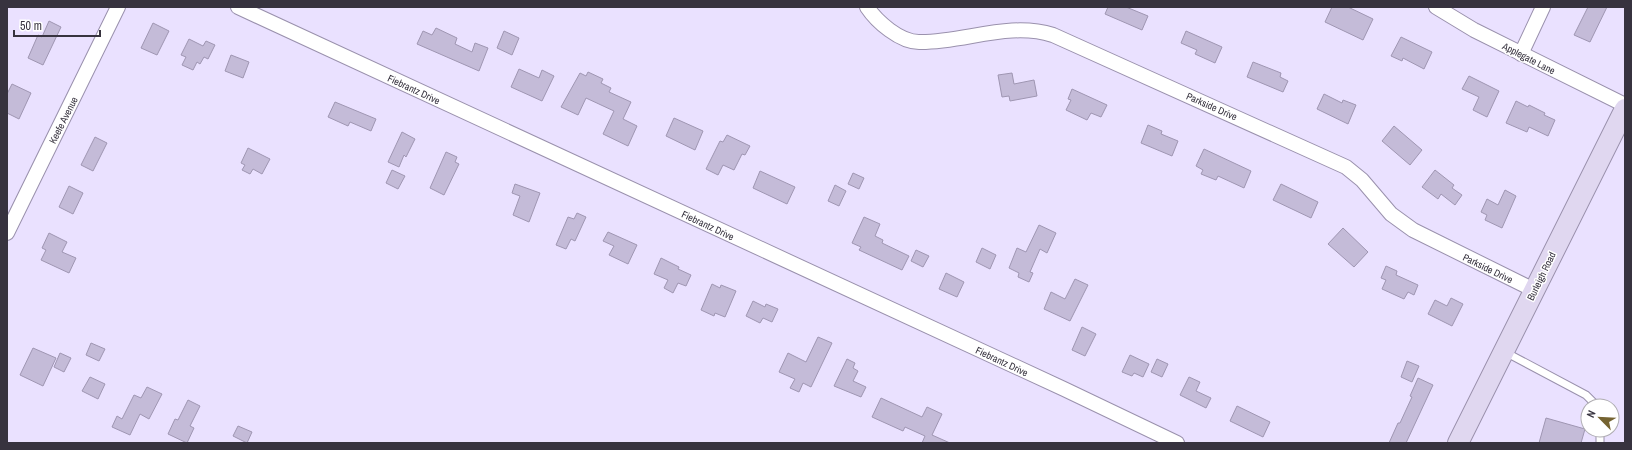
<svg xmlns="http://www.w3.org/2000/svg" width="1632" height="450" font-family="'Archivo Narrow',sans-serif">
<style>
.building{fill:#c4bbd8;stroke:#9f96b2}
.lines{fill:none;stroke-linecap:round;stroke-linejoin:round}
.lane-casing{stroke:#9a91ad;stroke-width:9}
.street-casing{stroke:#9a91ad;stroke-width:16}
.secondary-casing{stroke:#9a91ad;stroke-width:22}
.lane{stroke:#fff;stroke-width:7}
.street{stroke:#fff;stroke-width:14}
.secondary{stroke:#e0d7f0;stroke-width:20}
.labels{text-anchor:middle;stroke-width:3;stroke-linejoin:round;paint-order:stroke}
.street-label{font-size:10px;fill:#37333f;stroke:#fff}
</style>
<rect width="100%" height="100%" fill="#eae1ff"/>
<g class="building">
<path d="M1108,7H1126L1148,16L1142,30L1105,14Z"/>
<path d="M1332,7H1348L1373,19L1363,40L1325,22Z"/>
<path d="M1588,7H1607L1590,42L1574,35Z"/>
<path d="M49,21L61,27L43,65L28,58L38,35L42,37Z"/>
<path d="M153,23L169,31L157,55L141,48Z"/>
<path d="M436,28L457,38L455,44L472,52L475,43L488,48L479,71L417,44L423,31L432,35Z"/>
<path d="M504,31L519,38L512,55L497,48Z"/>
<path d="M1186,31L1222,47L1215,63L1195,54L1197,50L1181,43Z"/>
<path d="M1401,37L1432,52L1424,69L1403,58L1402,61L1391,56Z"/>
<path d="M189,39L203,46L206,41L215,45L208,59L204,57L200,64L197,62L193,70L182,65L186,57L181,55Z"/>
<path d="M231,55L249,62L243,78L225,71Z"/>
<path d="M1253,62L1281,73L1280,77L1288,81L1283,92L1247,77Z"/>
<path d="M519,69L539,78L542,70L554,76L542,101L511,87Z"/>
<path d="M588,72L603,79L601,83L611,88L609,92L631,102L623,119L637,126L628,146L603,134L614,111L586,98L578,115L561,107L580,73L586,76Z"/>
<path d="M1012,73L1014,84L1034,80L1037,96L1010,101L1009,96L1002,97L998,75Z"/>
<path d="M1469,76L1499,91L1487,117L1473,110L1479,97L1462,89Z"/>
<path d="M12,84L31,93L19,119L7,113V94Z"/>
<path d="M1072,89L1107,105L1101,117L1091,113L1087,120L1066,110L1071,100L1068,99Z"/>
<path d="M1324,94L1342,103L1343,100L1356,105L1348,124L1317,109Z"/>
<path d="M1516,101L1528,107L1529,105L1545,113L1544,115L1555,120L1548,136L1529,127L1527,132L1506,123Z"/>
<path d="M335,102L376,119L371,131L350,122L348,126L328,117Z"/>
<path d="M674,118L703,131L695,150L666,136Z"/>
<path d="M1148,125L1162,131L1161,134L1178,141L1172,156L1141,143Z"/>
<path d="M1394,126L1422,150L1410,165L1382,141Z"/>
<path d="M402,132L415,139L406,157L404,155L399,167L388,162Z"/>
<path d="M727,135L750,146L745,155L742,154L734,170L723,165L718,175L706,169L720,141L723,142Z"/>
<path d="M95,137L107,143L93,171L81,165Z"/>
<path d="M248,148L270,159L262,174L253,169L250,174L242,170L245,165L241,163Z"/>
<path d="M1204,149L1251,171L1244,188L1218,176L1216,180L1201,174L1203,170L1196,166Z"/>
<path d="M446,152L457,157L455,162L459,164L444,195L430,188Z"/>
<path d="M392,170L405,176L398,189L386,183Z"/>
<path d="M1435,170L1454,185L1452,188L1462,195L1455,205L1441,194L1438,199L1422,187Z"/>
<path d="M760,171L795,187L787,204L753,188Z"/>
<path d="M853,173L864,178L859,189L848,184Z"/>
<path d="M515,184L540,193L529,222L513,215L520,196L512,193Z"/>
<path d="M1281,184L1318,202L1311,218L1273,200Z"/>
<path d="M835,185L846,191L839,206L828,201Z"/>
<path d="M69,186L83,193L73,214L59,207Z"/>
<path d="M1505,190L1516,196L1502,228L1485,220L1487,215L1481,212L1487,199L1498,205Z"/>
<path d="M577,213L586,217L575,241L571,239L566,249L556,245L568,217L574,219Z"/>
<path d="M864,217L880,224L875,236L883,240L882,243L909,256L902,270L859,250L861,247L852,243Z"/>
<path d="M1039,225L1056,233L1047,253L1040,249L1030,272L1033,273L1029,282L1018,277L1019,273L1009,268L1017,248L1026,252Z"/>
<path d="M1343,228L1368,252L1354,267L1328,244Z"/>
<path d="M608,232L637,245L628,264L609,255L614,246L603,241Z"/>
<path d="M49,233L67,242L62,252L76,258L69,273L41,260L46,250L42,248Z"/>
<path d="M982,248L996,255L990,269L976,262Z"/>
<path d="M916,250L929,256L923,267L911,261Z"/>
<path d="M661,258L679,267L678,269L691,275L686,286L678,283L673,293L664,288L668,280L654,274Z"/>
<path d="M1386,266L1397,271L1396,275L1418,285L1414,295L1408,292L1404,299L1382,289L1386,280L1381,278Z"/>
<path d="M946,273L964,282L957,297L939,289Z"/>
<path d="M1075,279L1088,285L1070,321L1044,309L1051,292L1065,299Z"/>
<path d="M712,284L720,288L721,285L736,291L725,317L715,313L714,316L701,310Z"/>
<path d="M1451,298L1463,304L1452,326L1428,314L1435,300L1447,306Z"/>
<path d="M753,301L765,307L766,304L778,309L772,322L763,318L760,323L746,316Z"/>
<path d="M1082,327L1096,334L1085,356L1072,350Z"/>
<path d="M818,337L832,343L811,387L803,383L799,392L790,388L795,379L779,372L788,353L806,362Z"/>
<path d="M91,343L105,349L99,361L86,355Z"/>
<path d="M33,348L56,358L43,386L20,375Z"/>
<path d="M60,353L71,358L64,372L54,367Z"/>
<path d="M1130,355L1149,364L1143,377L1134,373L1132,376L1122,372Z"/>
<path d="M847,359L855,363L853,368L858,371L853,381L866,387L861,397L834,386Z"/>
<path d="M1157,359L1168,364L1162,377L1151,372Z"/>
<path d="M1407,361L1419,366L1412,382L1401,377Z"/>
<path d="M90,377L105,384L98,399L82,391Z"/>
<path d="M1189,377L1200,382L1196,391L1211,398L1206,408L1180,395Z"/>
<path d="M1418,378L1433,385L1406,443H1389L1398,423H1400L1412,397L1410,396Z"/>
<path d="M147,387L162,394L149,419L140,414L130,435L112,427L117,416L122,419L134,395L141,398Z"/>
<path d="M881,398L922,417L927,407L942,414L932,435L950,443H922L925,436L905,427L903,431L872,417Z"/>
<path d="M188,400L200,406L190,426L194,428L187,443L168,434L175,419L178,420Z"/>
<path d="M1237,406L1270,422L1263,437L1230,421Z"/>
<path d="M1546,418L1585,429L1581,443H1539Z"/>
<path d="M238,426L252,432L247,443L233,436Z"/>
</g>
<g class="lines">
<defs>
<g id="lane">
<path d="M1505,352L1586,395L1597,406"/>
<path d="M1600,443V430"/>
</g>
<g id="street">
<path d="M238,7L1064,389L1177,443"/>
<path d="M867,7C877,22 900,42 919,42C964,43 1008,21 1053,35L1346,167L1362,180L1391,214L1413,230L1534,290"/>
<path d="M1436,7L1474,30L1625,105"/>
<path d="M1521,54L1543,7"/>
<path d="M7,233L118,7"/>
</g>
<path id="secondary" d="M1458,443L1625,109"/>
</defs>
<use href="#lane" class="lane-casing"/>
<use href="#street" class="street-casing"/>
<use href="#secondary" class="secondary-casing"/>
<use href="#lane" class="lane"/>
<use href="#street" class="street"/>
<use href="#secondary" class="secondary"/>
</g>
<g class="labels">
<g class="street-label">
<text transform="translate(1529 58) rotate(27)" y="4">Applegate Lane</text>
<text transform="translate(414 89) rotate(25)" y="4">Fiebrantz Drive</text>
<text transform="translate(1212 106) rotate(24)" y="4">Parkside Drive</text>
<text transform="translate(63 120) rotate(-63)" y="4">Keefe Avenue</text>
<text transform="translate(708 225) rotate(25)" y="4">Fiebrantz Drive</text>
<text transform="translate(1488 268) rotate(26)" y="4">Parkside Drive</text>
<text transform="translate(1541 276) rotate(-64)" y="4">Burleigh Road</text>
<text transform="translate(1002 361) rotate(25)" y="4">Fiebrantz Drive</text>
</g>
</g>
<rect width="1632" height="450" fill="none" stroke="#37333f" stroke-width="16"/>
<g transform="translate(1600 418) rotate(294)"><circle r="19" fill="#ffffff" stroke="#afadb2"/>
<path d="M0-3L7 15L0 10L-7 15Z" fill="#756331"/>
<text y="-6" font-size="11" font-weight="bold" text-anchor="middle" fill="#37333f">N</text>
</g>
<path d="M14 30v6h86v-6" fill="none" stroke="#37333f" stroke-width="2"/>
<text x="20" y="30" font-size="12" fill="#37333f" stroke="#ffffff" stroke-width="3" paint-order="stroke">50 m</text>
</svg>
